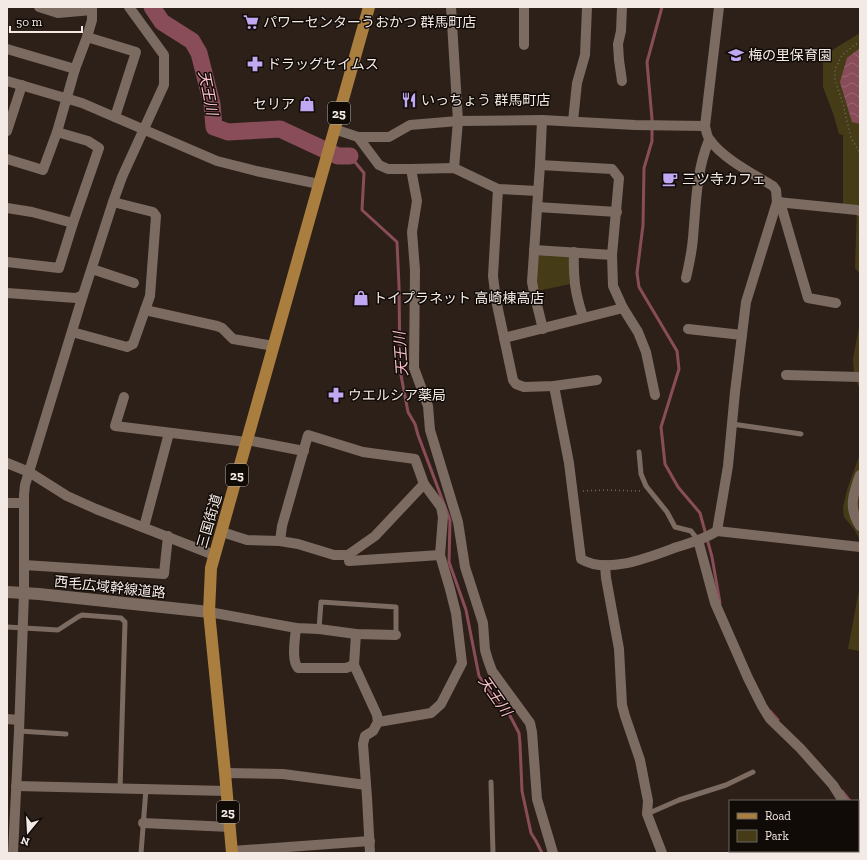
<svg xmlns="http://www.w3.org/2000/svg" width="867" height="860" font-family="'Zilla Slab','Noto Sans JP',serif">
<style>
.park{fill:#453c17}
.water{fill:url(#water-waves)}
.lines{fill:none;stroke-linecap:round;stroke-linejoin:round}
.stream{stroke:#894d5a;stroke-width:3}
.river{stroke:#894d5a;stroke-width:17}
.path{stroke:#756962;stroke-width:1.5;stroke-dasharray:1 3;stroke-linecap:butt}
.service{stroke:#7b6b61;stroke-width:5}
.minor{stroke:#7b6b61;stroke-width:10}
.tertiary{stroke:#7b6b61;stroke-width:12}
.primary{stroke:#a97e3e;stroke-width:12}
.labels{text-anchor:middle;stroke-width:3;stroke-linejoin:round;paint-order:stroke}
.shield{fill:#110b08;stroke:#b0a7a3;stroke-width:1}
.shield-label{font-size:13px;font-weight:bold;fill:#f4eae5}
.poi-label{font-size:14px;fill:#f4eae5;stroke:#110b08;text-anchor:start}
.street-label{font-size:14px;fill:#f4eae5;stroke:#110b08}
.water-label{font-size:15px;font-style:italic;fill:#f9bfca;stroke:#110b08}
</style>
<defs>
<pattern id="water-waves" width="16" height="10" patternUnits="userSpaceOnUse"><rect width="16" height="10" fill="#894d5a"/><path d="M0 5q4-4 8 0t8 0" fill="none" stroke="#9a6772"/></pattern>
</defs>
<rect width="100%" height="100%" fill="#2d2018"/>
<g class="park">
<path d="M860,33V274L855,268L857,210L843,206V135L839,134L833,113L823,87V60L834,49Z"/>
<path d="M540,254L567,256L570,259L569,273L570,284L537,291C535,283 534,261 540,254Z"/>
<path d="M860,322V390L854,375L853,359Z"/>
<path d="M860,454V540L854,529L844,517L843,507L847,490Z"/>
<path d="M860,585V651L848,649Z"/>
</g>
<path class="water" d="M860,48V124L852,122L840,82L847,58Z"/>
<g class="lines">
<g class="stream">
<path d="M662,7L647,62L652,119V141L644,168L643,225L637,273L639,287L677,351L679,369L661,427L665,464L678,487L700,513L712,557L720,603"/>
<path d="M350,156L364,173L362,210L397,242L399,286L400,370L408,412L415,424L418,435L450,520L449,562L466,610L479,676L494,697L507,710L519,733L520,744L522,791L531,833L536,841L542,853"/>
<path d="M770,711L778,720"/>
<path d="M842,791L850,801"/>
<path d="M858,817L860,821"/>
</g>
<path class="river" d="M152,7L162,22L192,41L199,53L212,104L214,127L228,132L280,129L338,156H350"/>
<g class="path">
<path d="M860,41L842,55L835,69V80L843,104L851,138L860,153"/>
<path d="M583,491L604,490L641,491"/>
</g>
<g class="service">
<path d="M732,424L801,434"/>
<path d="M639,452L641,474L646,486L667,512L675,527L691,531L698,540"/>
<path d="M7,627L58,630L78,617L82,615L121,618L125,622L120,789"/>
<path d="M319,629L321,602L396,607V635"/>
<path d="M19,731L66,734"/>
<path d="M491,782L493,853"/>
<path d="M647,814L679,800L726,785L753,772"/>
<path d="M141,853L146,789"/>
</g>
<g class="minor">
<path d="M39,7L58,13L92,10"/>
<path d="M451,7L458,121L454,168"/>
<path d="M524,7V45"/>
<path d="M87,37L136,52L115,117"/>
<path d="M7,49L75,69"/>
<path d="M7,81L82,103L217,161L256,171L319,184"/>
<path d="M622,81L619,60L618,44L621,31L622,7"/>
<path d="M542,120L540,165L532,282L535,297L543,329"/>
<path d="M573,121L577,83L585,55L587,7"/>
<path d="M334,129L358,137H389L410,125L458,121L542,120L635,125L705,126"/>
<path d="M7,131L22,85"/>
<path d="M358,137L379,165L388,169H411L454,168L498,189L538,191"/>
<path d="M7,159L43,170L57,132L75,69L87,37L92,20V7"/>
<path d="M540,165L612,169L619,178L612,255L613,286L623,308L638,332L646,352L655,395"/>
<path d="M411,169L417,201L412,232L415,270L414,368L428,406L430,430L458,522L465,567L483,623L485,650L488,660L492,671L530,723L532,732L537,799L553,853"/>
<path d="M498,189L493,276L496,300L513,380L516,384L524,387L554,386L597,380"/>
<path d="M777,202L857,210L860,211"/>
<path d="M780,202L808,298L836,303"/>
<path d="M537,207L617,212"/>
<path d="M7,208L32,212L73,223"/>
<path d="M534,250L612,255"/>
<path d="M574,252C573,278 575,293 583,317"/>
<path d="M7,262L59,268L73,223L99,148L88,141L57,132"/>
<path d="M92,269L134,283"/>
<path d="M686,278C689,265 692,251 693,238C696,205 696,171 709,140"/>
<path d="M7,293L76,298L83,295"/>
<path d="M145,310L217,326L222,328L233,339L274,346"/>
<path d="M688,329L742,335"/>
<path d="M72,332L127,347L133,344L150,296L156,216L153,212L113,202"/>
<path d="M504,338L623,308"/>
<path d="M786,375L860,377"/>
<path d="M554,386L569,463L581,559C607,575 650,557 677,547C690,543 705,539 717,531L728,466L735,392L746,302L777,202L776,190L773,186C755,175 722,158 710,140C707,137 706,130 705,126L719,7"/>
<path d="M124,397L115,426L246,442"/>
<path d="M247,440L304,451"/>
<path d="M7,463L29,472L67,496L96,509L214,555"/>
<path d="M860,475C853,494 848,508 860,526"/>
<path d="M7,503H24"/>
<path d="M144,527L169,433"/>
<path d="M717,531L860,547"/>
<path d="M222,532L247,540L280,541L298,544L334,555H348L375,536L424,484"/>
<path d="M698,540L715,603L748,678L762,706L770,719L800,748L833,785L843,801"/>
<path d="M280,541L282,526L308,435L363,452L415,459L424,484L441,507L443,517L440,555L450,589L456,613L462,663L441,704L431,713L378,722L373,731L365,736L363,744L367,797L370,853"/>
<path d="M348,555L349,561L440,555"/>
<path d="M24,565L164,574L168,536"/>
<path d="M605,565L606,578L619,649L622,705L625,716L640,760L648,801L647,814L662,853"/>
<path d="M209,612L296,628L319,629L356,634L396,635"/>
<path d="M296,628C295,639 291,660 298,668H346L354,665"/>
<path d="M356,634L354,665L377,715L378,722"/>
<path d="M7,719L19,720"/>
<path d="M225,773L283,774L366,785"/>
<path d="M16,786L227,791"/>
<path d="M143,823L230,827"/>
<path d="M858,826L860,830"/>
<path d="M232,851L370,841"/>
<path d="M13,853L19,731L24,593V495L25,485L83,295L113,202L122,177L164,85V55L129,7"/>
</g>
<path class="tertiary" d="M7,592L39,594L209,612"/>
<path class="primary" d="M232,853L225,773L209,612L211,568L369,7"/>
</g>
<defs>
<symbol id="supermarket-bare" viewBox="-9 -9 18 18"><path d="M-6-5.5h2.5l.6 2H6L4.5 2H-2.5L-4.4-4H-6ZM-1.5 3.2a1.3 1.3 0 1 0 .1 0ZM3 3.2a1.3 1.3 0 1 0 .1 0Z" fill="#c1a8f3" stroke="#110b08" stroke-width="2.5" paint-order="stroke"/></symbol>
<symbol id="school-bare" viewBox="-9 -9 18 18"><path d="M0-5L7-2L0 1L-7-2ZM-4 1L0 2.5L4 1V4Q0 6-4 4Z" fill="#c1a8f3" stroke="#110b08" stroke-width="2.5" paint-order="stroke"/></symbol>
<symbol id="pharmacy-bare" viewBox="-9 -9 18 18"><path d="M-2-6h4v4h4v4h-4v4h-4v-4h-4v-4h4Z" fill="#c1a8f3" stroke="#110b08" stroke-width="2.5" paint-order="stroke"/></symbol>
<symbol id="restaurant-bare" viewBox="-9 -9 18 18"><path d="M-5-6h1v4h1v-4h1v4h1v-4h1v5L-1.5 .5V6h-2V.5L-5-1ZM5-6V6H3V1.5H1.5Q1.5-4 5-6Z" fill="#c1a8f3" stroke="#110b08" stroke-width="2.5" paint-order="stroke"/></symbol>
<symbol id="shop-bare" viewBox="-9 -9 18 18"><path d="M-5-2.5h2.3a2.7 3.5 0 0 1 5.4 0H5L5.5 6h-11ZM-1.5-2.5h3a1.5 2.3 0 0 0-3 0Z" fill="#c1a8f3" stroke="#110b08" stroke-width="2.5" paint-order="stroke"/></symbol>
<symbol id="cafe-bare" viewBox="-9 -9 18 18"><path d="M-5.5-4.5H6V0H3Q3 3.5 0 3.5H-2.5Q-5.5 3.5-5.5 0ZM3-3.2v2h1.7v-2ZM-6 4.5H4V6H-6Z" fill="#c1a8f3" stroke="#110b08" stroke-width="2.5" paint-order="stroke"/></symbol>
</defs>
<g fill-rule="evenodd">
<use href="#supermarket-bare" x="240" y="11" width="22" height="22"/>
<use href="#school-bare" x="725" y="44" width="22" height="22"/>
<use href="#pharmacy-bare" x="244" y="53" width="22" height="22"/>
<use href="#restaurant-bare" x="398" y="89" width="22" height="22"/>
<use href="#shop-bare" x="296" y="93" width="22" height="22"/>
<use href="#cafe-bare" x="659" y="168" width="22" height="22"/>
<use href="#shop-bare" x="350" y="287" width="22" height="22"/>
<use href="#pharmacy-bare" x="325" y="384" width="22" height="22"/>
</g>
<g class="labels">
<g class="shield">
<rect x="328" y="102" width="22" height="22" rx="3"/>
<rect x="226" y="464" width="22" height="22" rx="3"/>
<rect x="217" y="801" width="22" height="22" rx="3"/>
</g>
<g class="shield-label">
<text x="339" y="118">25</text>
<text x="237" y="480">25</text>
<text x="228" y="817">25</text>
</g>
<g class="poi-label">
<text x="263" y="27">パワーセンターうおかつ 群馬町店</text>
<text x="748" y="60">梅の里保育園</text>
<text x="267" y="69">ドラッグセイムス</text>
<text x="421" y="105">いっちょう 群馬町店</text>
<text x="295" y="109" text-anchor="end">セリア</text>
<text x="682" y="184">三ツ寺カフェ</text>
<text x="373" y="303">トイプラネット 高崎棟高店</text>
<text x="348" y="400">ウエルシア薬局</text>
</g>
<g class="street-label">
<text transform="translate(209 521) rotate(-74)" y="5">三国街道</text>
<text transform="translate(110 587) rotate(6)" y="5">西毛広域幹線道路</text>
</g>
<g class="water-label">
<text transform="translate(208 93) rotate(79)" y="5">天王川</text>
<text transform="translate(401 354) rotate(-94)" y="5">天王川</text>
<text transform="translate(495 696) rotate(55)" y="5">天王川</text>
</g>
</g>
<rect width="867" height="860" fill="none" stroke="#f4eae5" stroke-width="16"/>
<rect x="729" y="800" width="130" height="52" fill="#110b08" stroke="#6c6460"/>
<rect x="737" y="813" width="20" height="6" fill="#a97e3e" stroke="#6c6460"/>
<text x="765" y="820" font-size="12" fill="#f4eae5">Road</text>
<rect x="737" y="830" width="20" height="12" fill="#453c17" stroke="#6c6460"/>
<text x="765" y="840" font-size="12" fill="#f4eae5">Park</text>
<g transform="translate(28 832) rotate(198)" stroke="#110b08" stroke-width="3" paint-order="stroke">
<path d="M0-3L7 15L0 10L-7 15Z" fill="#f4eae5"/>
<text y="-6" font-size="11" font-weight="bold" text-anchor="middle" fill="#f4eae5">N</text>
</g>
<path d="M10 26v6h72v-6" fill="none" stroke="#f4eae5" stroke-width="2"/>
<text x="16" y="26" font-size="12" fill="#f4eae5" stroke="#110b08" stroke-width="3" paint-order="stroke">50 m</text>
</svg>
